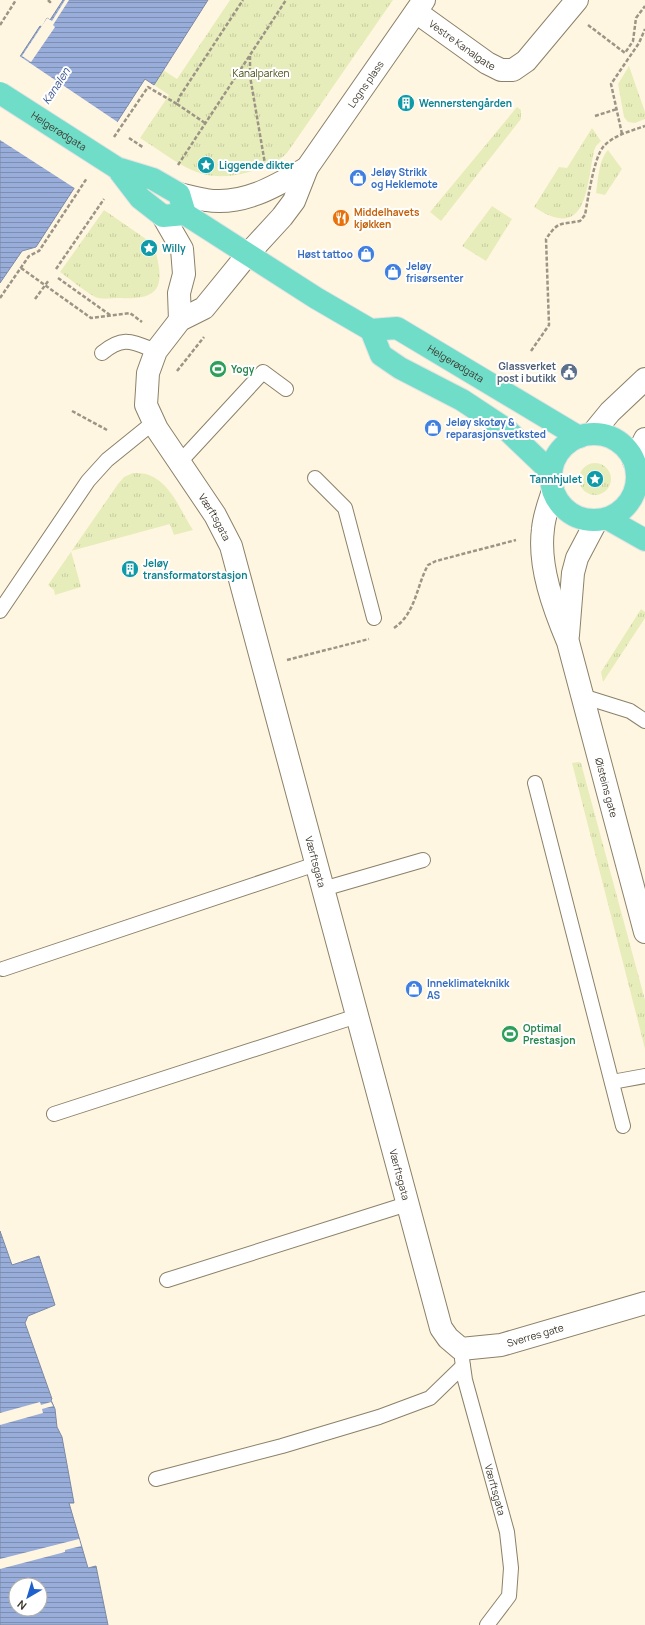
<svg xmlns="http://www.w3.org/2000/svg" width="645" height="1625" font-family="Manrope,sans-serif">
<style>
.grass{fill:url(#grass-tufts)}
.water{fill:url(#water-rules);stroke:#7d8aa6;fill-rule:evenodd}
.pier{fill:#fff6e1}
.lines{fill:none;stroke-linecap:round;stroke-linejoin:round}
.lane-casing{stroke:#8b8169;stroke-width:16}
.street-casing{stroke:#8b8169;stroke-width:24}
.secondary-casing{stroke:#8b8169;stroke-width:24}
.primary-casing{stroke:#e4e3e2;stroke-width:24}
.path{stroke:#9c9585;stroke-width:2.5;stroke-dasharray:4 2;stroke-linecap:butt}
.lane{stroke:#fff;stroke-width:14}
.street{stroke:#fff;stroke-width:22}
.secondary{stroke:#fff;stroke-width:22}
.primary{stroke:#70ddc9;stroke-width:22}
.primary-bridge-casing{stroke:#e4e3e2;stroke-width:24;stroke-linecap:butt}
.path-bridge{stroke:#9c9585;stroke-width:2.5;stroke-dasharray:4 2;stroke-linecap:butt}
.primary-bridge{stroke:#70ddc9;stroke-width:22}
.labels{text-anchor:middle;stroke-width:4;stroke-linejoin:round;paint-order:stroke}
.street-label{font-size:10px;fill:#3d382e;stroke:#fff}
.park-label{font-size:10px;fill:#4a4d13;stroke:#fff}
.culture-label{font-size:10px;font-weight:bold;fill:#0d838f;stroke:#fff;text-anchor:start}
.shop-label{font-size:10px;font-weight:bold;fill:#366cbe;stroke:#fff;text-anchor:start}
.food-label{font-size:10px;font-weight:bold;fill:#c56008;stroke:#fff;text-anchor:start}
.service-label{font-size:10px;font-weight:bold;fill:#4e5e75;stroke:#fff;text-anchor:end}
.leisure-label{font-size:10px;font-weight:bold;fill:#27864d;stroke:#fff;text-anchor:start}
.water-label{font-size:11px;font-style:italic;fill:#3b558d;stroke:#fff}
</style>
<defs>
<pattern id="grass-tufts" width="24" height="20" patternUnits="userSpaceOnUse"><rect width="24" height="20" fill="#e7edba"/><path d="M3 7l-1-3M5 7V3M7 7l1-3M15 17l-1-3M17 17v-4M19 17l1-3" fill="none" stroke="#c7cca0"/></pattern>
<pattern id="water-rules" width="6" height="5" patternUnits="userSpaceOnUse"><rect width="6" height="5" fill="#98add9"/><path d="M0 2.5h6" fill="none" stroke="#7d8eb0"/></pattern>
</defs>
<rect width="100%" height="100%" fill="#fff6e1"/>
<g class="grass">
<path d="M230,0H393L287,153C276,164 264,168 249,172C199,186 180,163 140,138L169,95L154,85L163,70L177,79Z"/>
<path d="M629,66L645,112V119L635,123L628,122L624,117L618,84Z"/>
<path d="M517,107L521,110V119L441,221L430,212Z"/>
<path d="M592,128L601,141L596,146L594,151C586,189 587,242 534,207L559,167L567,168Z"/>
<path d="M608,150L622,169L605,195L596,193C598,180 599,159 608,150Z"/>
<path d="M492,206L512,219L486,261L462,246Z"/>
<path d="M104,210L146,239L143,249L147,253L155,249C165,286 161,300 120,298C113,298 101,300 95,297C83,290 71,280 60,272Z"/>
<circle cx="595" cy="479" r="16"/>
<path d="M133,473C138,473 144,473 149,475C171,483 181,512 193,530L174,535L170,524L71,551L81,587L55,595L54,590L48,585L118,484L124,477Z"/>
<path d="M641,609L645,612V618L603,682L601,672Z"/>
<path d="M578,762L581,763L585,778L645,1000V1049L572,763Z"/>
</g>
<g class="water">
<path d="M63,0H208L154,85L145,79L36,247L22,251L0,283V87L40,26L42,27L47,18L50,20Z"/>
<path d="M0,1231L12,1265L39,1256L55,1305L28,1316L25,1323L52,1399L51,1400L55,1409L57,1427L62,1437L74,1503H69L88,1568L96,1566L108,1625H0ZM16,1585H40V1609H16Z"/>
</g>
<g class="pier">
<path d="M65,0H69L53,25L55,27L31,62L22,56L47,18L52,21Z"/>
<path d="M18,55L119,123L76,189L0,140V83Z"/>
<path d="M40,1402L41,1405L51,1402L53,1406L42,1409L43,1413L0,1425V1413Z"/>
<path d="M79,1539L81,1546L65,1550V1552L0,1569V1559Z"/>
</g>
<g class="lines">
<defs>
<g id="lane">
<path d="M102,353C124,335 132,342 156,351"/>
<path d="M179,463L263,372L286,389"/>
<path d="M315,478L345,508L374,618"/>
<path d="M0,611L88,481L107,460L154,422"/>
<path d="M582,696L630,711L645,721"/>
<path d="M535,783L623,1126"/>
<path d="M323,889L423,860"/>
<path d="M3,969L316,864"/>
<path d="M612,1082L645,1076"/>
<path d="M54,1114L357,1016"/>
<path d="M167,1280L407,1204"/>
<path id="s1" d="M462,1359L465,1380L507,1532L511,1568L509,1596L487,1625"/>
<path d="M156,1479L282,1446L379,1417L430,1398L463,1366"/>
</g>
<g id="street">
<path id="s2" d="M416,12L487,63L501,70H513L526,61L577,0"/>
<path d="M163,216L182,249L184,274L179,293L180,320"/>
<path id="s3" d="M248,254L204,308L180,320L156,351L148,373L147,390L146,405L157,429L215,515L231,546L441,1328L448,1338L461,1349L501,1345L645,1303"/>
<path d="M592,434L610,412L645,379"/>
<path d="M634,461L645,439"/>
<path id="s4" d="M553,491C549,503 544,516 543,529C538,566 554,609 568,642L645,932"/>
<path d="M568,635L573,573L577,558L597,520"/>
</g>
<g id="secondary">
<path d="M179,194C188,196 197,199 206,200C243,206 276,186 307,168"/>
<path id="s5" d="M248,254L282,217L294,201L307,168L424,0"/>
</g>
<g id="primary">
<path id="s6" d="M117,168L140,198L163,216L185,214L316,298L371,330L397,328L579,437"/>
<path d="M117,168L153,179L179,194L185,214"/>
<path d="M371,330L381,355L400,368L462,400L506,429L551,472"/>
<circle cx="594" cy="477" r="43"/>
<path d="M608,519L645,540"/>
</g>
</defs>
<use href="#lane" class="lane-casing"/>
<use href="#street" class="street-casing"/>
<use href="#secondary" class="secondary-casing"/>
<use href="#primary" class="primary-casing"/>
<g class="path">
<path d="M48,0L50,2L52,0"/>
<path d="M0,25L16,0"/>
<path d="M588,25L625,53L633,41L636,18L645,6"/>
<path d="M250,56V76L265,164"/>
<path d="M595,116L617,109"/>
<path d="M205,123L177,104L180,96L243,0"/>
<path d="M622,134L611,84L639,43L645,29"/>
<path d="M114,137L148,87L177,104"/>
<path d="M129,138L144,148"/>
<path d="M178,165L286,0"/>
<path d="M21,268L91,318L130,313L142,322"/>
<path d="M56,269L104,199"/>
<path d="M58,278L110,315"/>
<path d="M0,298L29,256L39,251L87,178"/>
<path d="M531,351L549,325L546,239C559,220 560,225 580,221L585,215C588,199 594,156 604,146C614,135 631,131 645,126"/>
<path d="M177,371L204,337"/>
<path d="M72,411L107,430"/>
<path d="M394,628C416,613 416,587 428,565L436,561L516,540"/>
<path d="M287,660L369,639"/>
</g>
<use href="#lane" class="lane"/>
<use href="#street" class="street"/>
<use href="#secondary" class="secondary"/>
<use href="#primary" class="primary"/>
<defs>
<g id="primary-bridge">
<path id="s7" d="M0,93L117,168"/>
</g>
</defs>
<use href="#primary-bridge" class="primary-bridge-casing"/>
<path class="path-bridge" d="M35,299L49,280"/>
<use href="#primary-bridge" class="primary-bridge"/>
</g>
<defs>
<symbol id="building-disc" viewBox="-11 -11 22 22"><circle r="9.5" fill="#0f9aa8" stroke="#fff"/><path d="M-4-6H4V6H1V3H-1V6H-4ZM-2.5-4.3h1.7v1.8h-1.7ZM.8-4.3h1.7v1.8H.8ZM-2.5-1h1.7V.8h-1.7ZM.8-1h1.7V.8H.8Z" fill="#fff"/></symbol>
<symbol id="sight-disc" viewBox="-11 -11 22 22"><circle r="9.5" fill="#0f9aa8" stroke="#fff"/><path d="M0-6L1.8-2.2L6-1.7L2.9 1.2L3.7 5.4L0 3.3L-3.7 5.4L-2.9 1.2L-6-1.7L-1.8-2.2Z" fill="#fff"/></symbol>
<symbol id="shop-disc" viewBox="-11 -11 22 22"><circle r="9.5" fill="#3f7fe0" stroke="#fff"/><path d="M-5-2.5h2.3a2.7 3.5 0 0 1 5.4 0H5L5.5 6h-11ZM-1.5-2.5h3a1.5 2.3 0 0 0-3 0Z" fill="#fff"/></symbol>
<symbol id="restaurant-disc" viewBox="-11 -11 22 22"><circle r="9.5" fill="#e8710a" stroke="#fff"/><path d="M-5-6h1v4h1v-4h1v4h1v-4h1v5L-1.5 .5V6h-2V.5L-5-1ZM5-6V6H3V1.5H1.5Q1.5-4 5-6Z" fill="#fff"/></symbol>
<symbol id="stadium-disc" viewBox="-11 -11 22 22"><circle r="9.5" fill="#2e9e5b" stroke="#fff"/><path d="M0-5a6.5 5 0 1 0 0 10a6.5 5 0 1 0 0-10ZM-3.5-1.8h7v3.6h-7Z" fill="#fff"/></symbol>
<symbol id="civic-disc" viewBox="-11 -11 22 22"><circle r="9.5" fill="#5c6f8a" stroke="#fff"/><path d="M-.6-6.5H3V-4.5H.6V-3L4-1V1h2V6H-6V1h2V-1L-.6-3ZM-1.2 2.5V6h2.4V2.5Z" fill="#fff"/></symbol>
</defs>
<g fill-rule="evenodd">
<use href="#building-disc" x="396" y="93" width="20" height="20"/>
<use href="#sight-disc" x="196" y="155" width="20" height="20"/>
<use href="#shop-disc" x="348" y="168" width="20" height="20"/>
<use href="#restaurant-disc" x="331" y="208" width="20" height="20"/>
<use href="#sight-disc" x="139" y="238" width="20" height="20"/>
<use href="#shop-disc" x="356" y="244" width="20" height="20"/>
<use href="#shop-disc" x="383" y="262" width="20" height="20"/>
<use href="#stadium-disc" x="208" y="359" width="20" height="20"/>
<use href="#civic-disc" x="559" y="362" width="20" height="20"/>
<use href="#shop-disc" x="423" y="418" width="20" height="20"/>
<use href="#sight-disc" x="585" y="469" width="20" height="20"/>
<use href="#building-disc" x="120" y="559" width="20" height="20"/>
<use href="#shop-disc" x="404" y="979" width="20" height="20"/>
<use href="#stadium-disc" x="500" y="1024" width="20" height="20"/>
</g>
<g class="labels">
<g class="street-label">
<text dy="4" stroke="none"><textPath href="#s2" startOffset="57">Vestre Kanalgate</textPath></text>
<text dy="4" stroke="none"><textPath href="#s5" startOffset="208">Logns plass</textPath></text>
<text dy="4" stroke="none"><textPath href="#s7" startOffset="70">Helgerødgata</textPath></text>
<text dy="4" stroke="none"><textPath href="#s6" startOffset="403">Helgerødgata</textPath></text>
<text dy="4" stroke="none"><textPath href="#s3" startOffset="323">Værftsgata</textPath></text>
<text dy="4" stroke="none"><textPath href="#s4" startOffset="307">Øisteins gate</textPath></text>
<text dy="4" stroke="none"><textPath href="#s3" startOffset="683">Værftsgata</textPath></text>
<text dy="4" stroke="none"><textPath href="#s3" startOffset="1007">Værftsgata</textPath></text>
<text dy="4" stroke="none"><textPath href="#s3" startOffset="1271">Sverres gate</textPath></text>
<text dy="4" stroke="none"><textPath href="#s1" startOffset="135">Værftsgata</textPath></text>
</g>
<g class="park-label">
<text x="261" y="77">Kanalparken</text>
</g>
<g class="culture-label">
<text x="419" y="107">Wennerstengården</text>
<text x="219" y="169">Liggende dikter</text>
<text x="162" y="252">Willy</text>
<text x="582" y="483" text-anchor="end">Tannhjulet</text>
<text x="143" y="567">Jeløy<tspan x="143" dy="12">transformatorstasjon</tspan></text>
</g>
<g class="shop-label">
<text x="371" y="176">Jeløy Strikk<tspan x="371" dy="12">og Heklemote</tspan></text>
<text x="353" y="258" text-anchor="end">Høst tattoo</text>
<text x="406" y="270">Jeløy<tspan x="406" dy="12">frisørsenter</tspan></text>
<text x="446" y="426">Jeløy skotøy &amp;<tspan x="446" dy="12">reparasjonsvetksted</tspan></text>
<text x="427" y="987">Inneklimateknikk<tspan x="427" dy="12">AS</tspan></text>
</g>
<g class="food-label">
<text x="354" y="216">Middelhavets<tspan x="354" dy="12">kjøkken</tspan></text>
</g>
<g class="service-label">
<text x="556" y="370">Glassverket<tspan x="556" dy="12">post i butikk</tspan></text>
</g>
<g class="leisure-label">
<text x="231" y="373">Yogy</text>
<text x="523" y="1032">Optimal<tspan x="523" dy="12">Prestasjon</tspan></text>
</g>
<g class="water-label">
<text transform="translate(56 86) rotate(-57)" y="4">Kanalen</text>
</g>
</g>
<g transform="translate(28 1597) rotate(218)"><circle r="19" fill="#ffffff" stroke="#b1afab"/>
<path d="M0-3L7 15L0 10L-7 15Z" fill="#1e61cd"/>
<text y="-6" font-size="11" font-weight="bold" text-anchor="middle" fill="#3d382e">N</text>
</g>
</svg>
